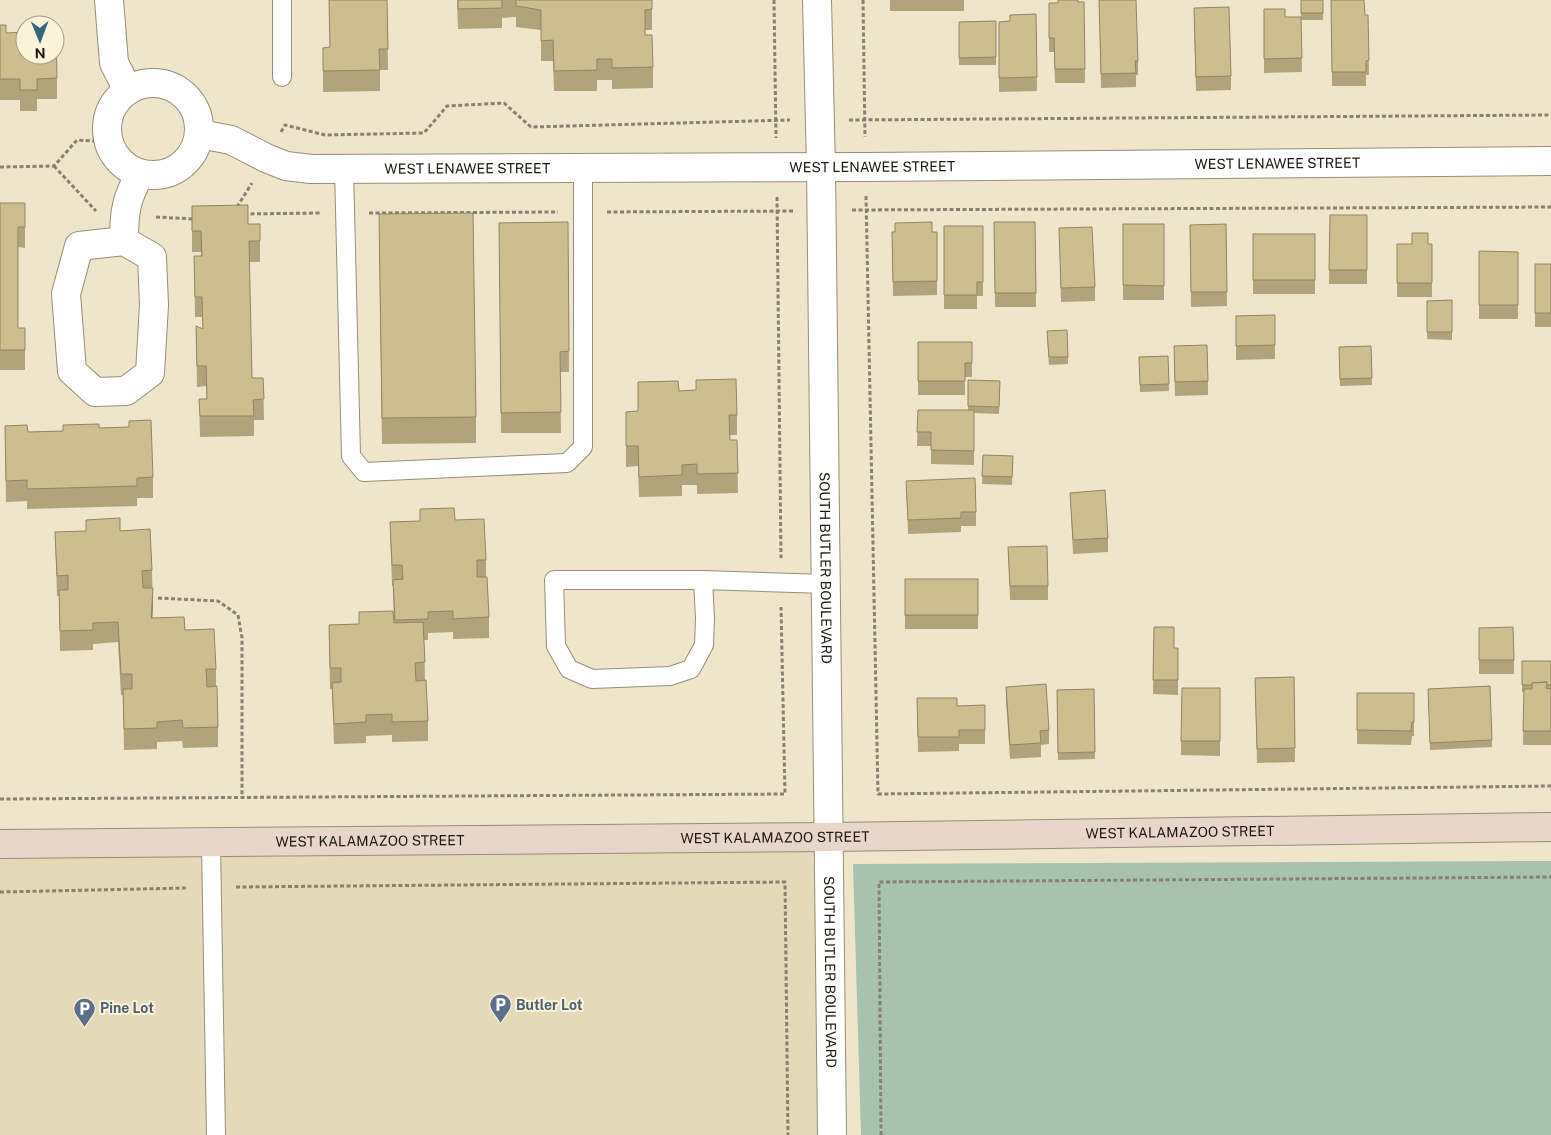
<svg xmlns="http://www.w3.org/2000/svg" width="1551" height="1135" font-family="'Public Sans',sans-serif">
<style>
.built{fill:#e4d9b9}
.green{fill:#a7c2ad}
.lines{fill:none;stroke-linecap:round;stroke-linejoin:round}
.lane-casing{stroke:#968e76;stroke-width:20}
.street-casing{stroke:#968e76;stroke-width:30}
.secondary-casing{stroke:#968e76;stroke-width:30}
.path{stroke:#888170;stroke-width:3;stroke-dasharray:4 2.5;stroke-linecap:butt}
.lane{stroke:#fff;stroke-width:18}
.street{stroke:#fff;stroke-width:28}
.secondary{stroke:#e9d6cb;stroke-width:28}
.wall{fill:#b1a37b}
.shaded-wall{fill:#908564}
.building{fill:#cebe8f;stroke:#908564}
.labels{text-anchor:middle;stroke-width:4;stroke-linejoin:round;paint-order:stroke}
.street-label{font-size:14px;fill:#1d1910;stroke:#fbf2d8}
.service-label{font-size:14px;font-weight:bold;fill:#4e5e75;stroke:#fbf2d8;text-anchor:start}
</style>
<rect width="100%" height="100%" fill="#eee5cb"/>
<path class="built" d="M829,837L833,1135H0V839Z"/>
<path class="green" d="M1551,861V1135H861L853,864Z"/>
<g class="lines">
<defs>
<g id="lane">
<path d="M282,77V0"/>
<path d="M344,168L351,456L364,472L567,463L583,447V168"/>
<path d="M703,580H554L556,646L569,669L592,679L670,676L691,669L704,645L705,618L703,580L826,584"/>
<path d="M211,844L216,1135"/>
</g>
<g id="street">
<path d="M109,0L114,63L128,90"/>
<path id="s1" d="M817,0L821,167L832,1135"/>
<circle cx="153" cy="129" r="46"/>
<path id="s2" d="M200,134L231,140L266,158L286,166L311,169L865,167L1551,161"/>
<path d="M124,241L152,257L154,305L150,373L126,391L95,392L72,371L66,294L79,246L124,241C124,212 126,199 140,174"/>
</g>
<g id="secondary">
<path id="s3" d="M0,844L829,837L1551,827"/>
</g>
</defs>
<use href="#lane" class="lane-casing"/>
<use href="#street" class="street-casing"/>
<use href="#secondary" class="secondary-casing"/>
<g class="path">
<path d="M774,0L776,138"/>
<path d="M863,0L865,137"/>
<path d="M849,120L1551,115"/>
<path d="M281,132L285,125L325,135L424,133L447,106L504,103L531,127L790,120"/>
<path d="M54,166L96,211"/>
<path d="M0,167L54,166L77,140L109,142"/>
<path d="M866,196L878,794L1551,786"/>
<path d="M777,197L781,558"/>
<path d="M237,207L252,183"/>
<path d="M852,210L1551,207"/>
<path d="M607,212L793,211"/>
<path d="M369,213L558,212"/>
<path d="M244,214L320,213"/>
<path d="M156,217L194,219"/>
<path d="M158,598L218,601L238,615L242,638V797"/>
<path d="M0,799L785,794L781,607"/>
<path d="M236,887L785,882L788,1135"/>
<path d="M0,892L187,888"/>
<path d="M881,1135L879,882L1551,877"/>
</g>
<use href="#lane" class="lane"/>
<use href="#street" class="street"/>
<use href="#secondary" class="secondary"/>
</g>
<g class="wall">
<path d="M329,0H387L388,70H380V91L323,92V48L330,47Z"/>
<path d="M457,0H652V30H645V35L653,67V88L612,89V80H597V91H554L553,61H541V30L516,27V17L502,18V28L458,29Z"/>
<rect x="890" y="0" width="74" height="11"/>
<path d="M1099,0L1138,61V75H1136V87L1101,88Z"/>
<path d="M1301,0H1323V20H1301L1302,72L1264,73V9L1285,17H1301Z"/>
<path d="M1331,0L1365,15H1368L1369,75H1366V86H1332Z"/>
<path d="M1084,2L1085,83H1055L1054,52H1049V3Z"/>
<path d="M1036,14L1037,91L999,92V22L1010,21Z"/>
<path d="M996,21V65H959V22Z"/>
<path d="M1194,22L1231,76V90L1196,91Z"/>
<path d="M0,25L6,33L57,78V99H37V111H20V100H0Z"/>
<path d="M0,203H25V248L18,247V328H25V370H0Z"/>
<path d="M192,206L248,224H260V262H249L252,378H263L264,420H254V436L200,437L199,399H207L206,386L197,387L196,326L203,329L202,317H195L194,256H201V252H192Z"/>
<path d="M1330,215H1367V284H1329Z"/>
<path d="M568,222L569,372H560L561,433H501L499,223Z"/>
<path d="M994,222H1035L1036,307H995Z"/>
<rect x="1123" y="224" width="41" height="76"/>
<path d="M1226,224L1227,306L1191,307L1190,225Z"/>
<path d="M944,226H983V296H977V309H944Z"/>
<path d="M1059,228L1095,287V301L1061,302Z"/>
<path d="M892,232H937V295L893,296Z"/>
<rect x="1253" y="234" width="62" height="60"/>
<path d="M379,240L476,417V443L382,444Z"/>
<rect x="1397" y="244" width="35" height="53"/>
<path d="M1479,251L1518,252V319H1479Z"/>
<rect x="1535" y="264" width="16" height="63"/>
<path d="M1452,300V340L1427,339V301Z"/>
<path d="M1275,315V359L1236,360V316Z"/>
<path d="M1047,338L1068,357V364L1049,365Z"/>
<path d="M918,342H972V377H965V395H918Z"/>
<path d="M1174,346L1208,381V395L1175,396Z"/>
<path d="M1371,346L1372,385L1340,386L1339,347Z"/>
<path d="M1168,356L1169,391L1140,392L1139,357Z"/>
<path d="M968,380L1000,381L999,414L974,413V465L931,464V446H917L918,410H968Z"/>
<path d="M638,382L679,391L737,415V435H730V440H737L738,493L697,494V485H682V496L639,497L638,466L626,467V412L638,411Z"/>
<path d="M5,426L28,432L63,431L99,428L153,477V498H137V506L27,509V501L6,502Z"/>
<path d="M983,455L1013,456L1012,485L982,484Z"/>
<path d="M906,481L976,512V526H961V532L908,534Z"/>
<path d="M1070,493L1108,538V552L1073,554Z"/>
<path d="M420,509L455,520L486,560V577L489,617V638L453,639V632L428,633V640H424L425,680L428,721V741L392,742V735L366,736V743L334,744L332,689H330L329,625L394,623L393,586H392L390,522L420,521Z"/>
<path d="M120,531L152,570L153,608L152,618L185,630L216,669V686L218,727V747L183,748L182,741L157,742V749L124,750L123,695H121L118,642L93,644V650L60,651L59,596H57L55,532Z"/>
<path d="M1008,547L1048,586V600H1010Z"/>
<path d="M905,579L978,615V629H905Z"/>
<path d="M1154,627L1174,648H1178V695L1153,694Z"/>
<path d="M1479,628L1514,660V674H1479Z"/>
<path d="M1522,661H1551V745H1523L1524,692H1522Z"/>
<path d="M1294,677L1295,762L1257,763L1255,678Z"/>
<path d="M1490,686L1492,747L1430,750L1428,689Z"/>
<path d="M1006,687L1049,730V744L1041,745V757L1010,759L1006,701Z"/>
<path d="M1220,688V756L1181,755V741Z"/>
<path d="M1094,689L1095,759L1058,760L1057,690Z"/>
<path d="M1357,693H1414V736H1412L1411,745L1357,744Z"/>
<path d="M917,698L957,706L985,705V744H959V751L918,752Z"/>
</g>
<path class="shaded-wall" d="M153,588V608L151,638V618Z"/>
<g class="building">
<path d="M329,0H387L388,49H379L380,70L323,71V48L330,47Z"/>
<path d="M458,0H502V8L458,9Z"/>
<path d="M516,0H652V9L645,10V35H652L653,67L612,68V59H597V70L554,71L553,40L541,41V10L516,6Z"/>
<path d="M1058,0H1078V2H1084L1085,69H1055L1054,38H1049V3H1058Z"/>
<path d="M1099,0H1136L1138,61H1135L1136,73L1101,74Z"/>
<rect x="1301" y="0" width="22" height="13"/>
<path d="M1331,0H1364L1365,15H1368L1369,60L1366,61V72H1332Z"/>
<path d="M1229,7L1231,76L1196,77L1194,8Z"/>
<path d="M1264,9H1285V17H1301L1302,58L1264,59Z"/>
<path d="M1036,14L1037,77L999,78V22L1010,21V15Z"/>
<path d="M996,21V57L959,58V22Z"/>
<path d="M31,23H56L57,78L37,79V90H20V79H0V25H6V33L25,32V55H55V25H31Z"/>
<path d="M0,203H25V227H18V328H25V350H0Z"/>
<path d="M248,205V224H260V241H249L252,378H263L264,399L253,400L254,416H200L199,399H207L206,366H197L196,326L203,329L202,297H195L194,256H202L201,231H192V206Z"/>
<path d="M473,213L476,417L382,418L379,214Z"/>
<path d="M1330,215H1367V270H1329Z"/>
<path d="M568,222L569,351L560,352L561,412L501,413L499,223Z"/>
<path d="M932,222V232H937V281L893,282L892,232H895V223Z"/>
<path d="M994,222H1035L1036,293H995Z"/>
<path d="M1123,224H1164V286L1123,285Z"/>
<path d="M1226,224L1227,292H1191L1190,225Z"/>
<path d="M944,226H983V282H977V295H944Z"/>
<path d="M1092,227L1095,287L1061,288L1059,228Z"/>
<path d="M1412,233H1428V244H1432V283H1397V244H1412Z"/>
<rect x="1253" y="234" width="62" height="46"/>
<path d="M1479,251L1518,252V305H1479Z"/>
<rect x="1535" y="264" width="16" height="49"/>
<path d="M1452,300V332H1427V301Z"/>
<path d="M1275,315V345L1236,346V316Z"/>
<path d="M1067,330L1068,357H1049L1047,331Z"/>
<path d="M918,342H972V363H965V381H918Z"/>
<path d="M1207,345L1208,381L1175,382L1174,346Z"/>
<path d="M1371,346L1372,378L1340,379L1339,347Z"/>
<path d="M1168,356L1169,384L1140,385L1139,357Z"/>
<path d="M736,379L737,415H729L730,440H737L738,473L697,474V464L682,465V475L639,477L638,446H626V412L638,411V382L678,381L679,391L696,390V380Z"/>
<path d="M968,380L1000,381L999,407L968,406Z"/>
<path d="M918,410H974V451L931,450V432H917Z"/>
<path d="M151,420L153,477L137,478V486L27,489V480L6,481L5,426L27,425L28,432L63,431V425L99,424V428L129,427V421Z"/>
<path d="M983,455L1013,456L1012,477L982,476Z"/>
<path d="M975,478L976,512H961V518L908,520L906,481Z"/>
<path d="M1105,490L1108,538L1073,540L1070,493Z"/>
<path d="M454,508L455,520L484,519L486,560H477V577H487L489,617L453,619V611L428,612V619L395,620L393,580L403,579L402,565H392L390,522L420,521V509Z"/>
<path d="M120,518V531L150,529L152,570L142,571L143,588H153L151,618L184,617L185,630L214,629L216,669H206L207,687L217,686L218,727L183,728L182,720L157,722V728L124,729L123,689H132V674H121L118,622L93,623V630L60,631L59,590H68V575L57,576L55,532L86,531V520Z"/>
<path d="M1047,546L1048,586H1010L1008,547Z"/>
<rect x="905" y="579" width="73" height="36"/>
<path d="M393,611L394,623L423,622L425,662L415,663L416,681L426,680L428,721L392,722V714L366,715V722L334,724L332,683L341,682V668H330L329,625L359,624V612Z"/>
<path d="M1154,627H1174V648H1178V680H1153Z"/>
<path d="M1513,627L1514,660H1479V628Z"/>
<path d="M1522,661H1551V685H1546L1547,682L1532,683V685H1522Z"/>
<path d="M1294,677L1295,748L1257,749L1255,678Z"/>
<path d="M1547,682L1546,688L1551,689V731H1523L1524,689H1532V683Z"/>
<path d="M1046,684L1049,730L1040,731L1041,743L1010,745L1006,687Z"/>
<path d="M1490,686L1492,740L1430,743L1428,689Z"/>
<path d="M1182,688H1220V741H1181Z"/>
<path d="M1094,689L1095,752L1058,753L1057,690Z"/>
<path d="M1357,693H1414V722H1412L1411,731L1357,730Z"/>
<path d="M917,698H957V706L985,705V730H959V737H918Z"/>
</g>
<defs>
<symbol id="parking-pin" viewBox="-11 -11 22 30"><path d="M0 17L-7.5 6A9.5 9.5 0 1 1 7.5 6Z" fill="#5c6f8a" stroke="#fbf2d8"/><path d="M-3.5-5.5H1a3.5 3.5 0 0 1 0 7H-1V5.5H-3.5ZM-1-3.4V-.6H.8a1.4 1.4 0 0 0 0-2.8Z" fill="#fff"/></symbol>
</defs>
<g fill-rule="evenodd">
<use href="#parking-pin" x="488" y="992" width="25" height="34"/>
<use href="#parking-pin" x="72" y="996" width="25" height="34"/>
</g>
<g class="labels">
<g class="street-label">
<text dy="5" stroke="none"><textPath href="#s2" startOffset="1084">WEST LENAWEE STREET</textPath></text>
<text dy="5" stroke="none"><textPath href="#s2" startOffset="679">WEST LENAWEE STREET</textPath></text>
<text dy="5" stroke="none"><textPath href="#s2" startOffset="274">WEST LENAWEE STREET</textPath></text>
<text dy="5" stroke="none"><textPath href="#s1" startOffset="568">SOUTH BUTLER BOULEVARD</textPath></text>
<text dy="5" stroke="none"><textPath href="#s3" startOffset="1180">WEST KALAMAZOO STREET</textPath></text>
<text dy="5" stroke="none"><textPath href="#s3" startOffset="775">WEST KALAMAZOO STREET</textPath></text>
<text dy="5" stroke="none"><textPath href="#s3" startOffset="370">WEST KALAMAZOO STREET</textPath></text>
<text dy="5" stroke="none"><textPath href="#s1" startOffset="972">SOUTH BUTLER BOULEVARD</textPath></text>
</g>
<g class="service-label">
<text x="516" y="1010">Butler Lot</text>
<text x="100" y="1013">Pine Lot</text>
</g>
</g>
<g transform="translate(40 40) rotate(179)"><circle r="24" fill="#fbf2d8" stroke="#a29b88"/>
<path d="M0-4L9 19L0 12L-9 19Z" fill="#2e6580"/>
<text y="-8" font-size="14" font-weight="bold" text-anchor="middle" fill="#1d1910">N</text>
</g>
</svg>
